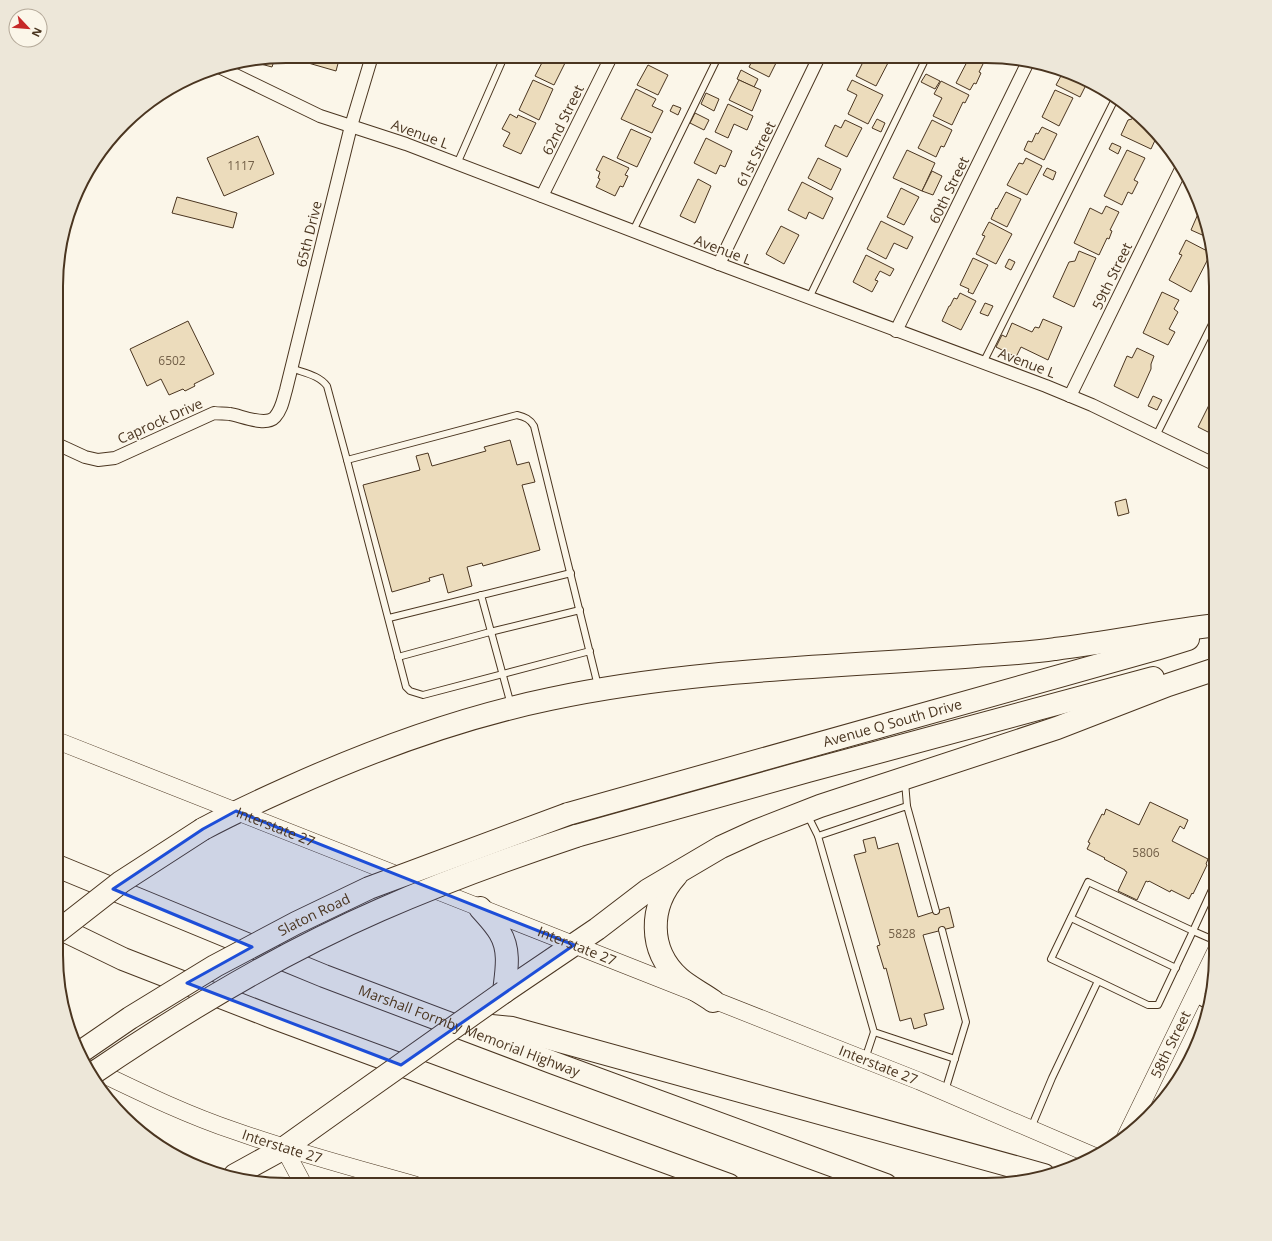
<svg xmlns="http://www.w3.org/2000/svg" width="1272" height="1241" font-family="'Open Sans',sans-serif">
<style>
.building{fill:#ecdcbc;stroke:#4a3520}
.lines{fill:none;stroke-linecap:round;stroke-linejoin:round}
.lane-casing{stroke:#4a3520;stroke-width:8}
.street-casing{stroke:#4a3520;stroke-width:14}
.secondary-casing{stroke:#4a3520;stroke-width:18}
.highway-casing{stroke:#4a3520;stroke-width:24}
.lane{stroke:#fbf6e9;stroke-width:6}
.street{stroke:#fbf6e9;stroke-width:12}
.secondary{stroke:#fbf6e9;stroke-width:17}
.highway{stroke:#fbf6e9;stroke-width:22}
.highway-bridge-casing{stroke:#4a3520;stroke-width:24;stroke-linecap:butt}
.highway-bridge{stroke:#fbf6e9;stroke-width:22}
.marked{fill:#1d4ed8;fill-opacity:0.2;stroke:#1d4ed8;stroke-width:3;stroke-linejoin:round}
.labels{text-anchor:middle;stroke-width:3;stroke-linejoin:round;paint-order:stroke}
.number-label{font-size:12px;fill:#725f47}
.street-label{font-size:14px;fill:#4a3520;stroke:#fbf6e9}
.rim{fill:none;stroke:#4a3520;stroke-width:2}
</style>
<rect width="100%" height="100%" fill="#fbf6e9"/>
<g class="building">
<path d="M284,56H340L336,71Z"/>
<path d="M545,57H568L554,85L535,76Z"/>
<path d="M667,57H683L680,63Z"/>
<path d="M754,57H779L769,77L749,67Z"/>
<path d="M275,58L272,67L257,63V61Z"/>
<path d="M865,58H887L890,59L876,86L856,76Z"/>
<path d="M969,58H974L984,62L979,72L981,73L976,84L974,83L970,90L956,83Z"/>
<path d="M648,65L668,75L658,95L637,85Z"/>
<path d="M741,70L758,79L754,87L737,79Z"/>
<path d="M926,74L940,81L935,89L921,82Z"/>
<path d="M1062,74L1081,80L1080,82L1086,85L1080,97L1056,85Z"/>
<path d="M533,80L553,89L539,120L519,110Z"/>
<path d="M739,80L761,90L752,111L729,100Z"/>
<path d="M852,80L883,95L868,124L848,114L857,95L847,90Z"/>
<path d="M941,81L969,95L965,103L963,102L952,125L933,116L942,98L934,94Z"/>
<path d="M636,89L656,99L652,106L663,111L652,133L621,119Z"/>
<path d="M1055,90L1073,98L1059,126L1042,117Z"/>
<path d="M706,93L719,99L714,111L701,104Z"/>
<path d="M728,104L753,116L747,130L734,124L728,138L715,132Z"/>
<path d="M673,105L681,108L678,115L670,111Z"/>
<path d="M695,113L709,120L704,130L690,123Z"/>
<path d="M510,114L517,118L518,115L536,123L521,154L503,146L510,133L502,129Z"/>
<path d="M1134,115L1157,136L1151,149L1121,135L1128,120L1132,119Z"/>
<path d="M877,119L885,123L881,132L872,128Z"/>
<path d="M845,120L862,128L847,157L825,146L835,125L841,128Z"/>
<path d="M932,120L952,130L944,147L941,146L936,157L918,148Z"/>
<path d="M1042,127L1057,134L1044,160L1024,150L1028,141L1032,142L1036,133L1038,134Z"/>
<path d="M631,129L651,138L637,167L617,158Z"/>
<path d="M258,136L274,174L224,196L207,158Z"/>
<path d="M706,138L732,151L725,167L720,165L716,174L694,163Z"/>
<path d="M1112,143L1121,147L1118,154L1109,149Z"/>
<path d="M907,150L935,163L922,191L893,178Z"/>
<path d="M1127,150L1145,158L1134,180L1138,182L1132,194L1128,192L1122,205L1104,196Z"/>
<path d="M603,156L629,168L625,175L628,176L623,187L620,186L615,196L596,187L600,179L598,178L600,172L596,170Z"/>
<path d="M818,158L841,169L831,190L808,178Z"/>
<path d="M1026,158L1042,166L1027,195L1007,185L1019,163L1023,164Z"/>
<path d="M1047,168L1056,172L1053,180L1043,175Z"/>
<path d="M932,171L942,176L933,195L922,191Z"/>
<path d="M698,179L711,186L695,223L680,216Z"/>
<path d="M802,182L833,198L823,219L809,212L806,219L788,210Z"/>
<path d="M901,188L919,197L904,225L887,217Z"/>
<path d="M1006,192L1021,199L1007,227L991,219L996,208L997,209Z"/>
<path d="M177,197L237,213L233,228L172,213Z"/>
<path d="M1106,206L1119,212L1110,230L1112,231L1109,239L1107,238L1099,255L1074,243L1090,208L1102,214Z"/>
<path d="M1201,207L1204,212L1209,238L1191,230Z"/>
<path d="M881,221L913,237L907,249L894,243L886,259L867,249Z"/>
<path d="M989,222L1012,234L996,264L976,254L985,236L982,235Z"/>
<path d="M781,226L799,235L784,264L766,254Z"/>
<path d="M1186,240L1211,253L1191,292L1169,280L1182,255L1179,254Z"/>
<path d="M1079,251L1096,258L1074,307L1053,297L1069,262L1075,261Z"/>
<path d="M866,255L894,269L890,276L880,271L875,280L878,281L872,292L853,282Z"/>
<path d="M973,258L988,265L973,294L968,292L969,289L960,285Z"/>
<path d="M1009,259L1015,262L1011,270L1005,267Z"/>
<path d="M1162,292L1179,300L1174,309L1178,312L1169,329L1175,332L1168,345L1143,333Z"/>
<path d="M960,293L976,301L961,330L942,321L949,306H950L954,298L957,299Z"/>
<path d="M985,303L993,306L988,316L980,313Z"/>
<path d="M1043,319L1062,327L1048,360L1021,347L1016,357L996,347L1002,335L1006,337L1012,323L1032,332L1035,327L1039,328Z"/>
<path d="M188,321L214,374L194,384L195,386L185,391L183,389L169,395L161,379L147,386L130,349Z"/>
<path d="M1137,348L1154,356L1151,364V369L1138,398L1114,386L1127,356L1132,358Z"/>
<path d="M1216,391V436L1198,427Z"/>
<path d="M1153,396L1162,400L1157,410L1148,406Z"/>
<path d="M510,440L517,465L529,462L535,482L522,485L540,550L483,566L482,563L467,567L472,586L448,593L443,574L429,578L430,581L392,592L363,485L420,470L416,456L428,453L432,466L486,451L484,447Z"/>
<path d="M1126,499L1129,513L1118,516L1115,502Z"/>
<path d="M1150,802L1188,820L1184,829L1180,826L1172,841L1208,859L1206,864L1207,865L1193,894L1192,893L1189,899L1171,890L1170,892L1149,881L1148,882L1146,881L1137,900L1118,891L1127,872L1125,871V870L1104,859L1105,858L1087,849L1090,843L1088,842L1102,814L1104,815L1106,809L1139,825Z"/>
<path d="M875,837L878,849L898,843L918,917L949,907L954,927L923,935L944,1009L924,1014L927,1025L914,1029L911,1018L900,1021L886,968L884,969L877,946L880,945L854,855L866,852L863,840Z"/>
</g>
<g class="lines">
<defs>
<g id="lane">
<path d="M457,164L504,57"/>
<path d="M633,231L718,57"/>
<path d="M809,298L926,58"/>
<path d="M983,363L1115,99"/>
<path d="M291,368C304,373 319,375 327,386L347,460"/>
<path d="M1156,436L1216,316"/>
<path d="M481,595L511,705"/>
<path d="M389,618L571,573"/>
<path d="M590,651L423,695L410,691L406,687L347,460L517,415C525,417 530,419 534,426C556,512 577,599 598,686"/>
<path d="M398,657L490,632L580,610"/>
<path d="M905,782L907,806"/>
<path d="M807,814L818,836"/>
<path d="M1216,881L1193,931L1216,941"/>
<path d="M936,911L907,806L818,836L874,1032L955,1059"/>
<path d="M1071,918L1176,968"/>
<path d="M942,930L966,1022L945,1091"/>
<path d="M865,1059L874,1032"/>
<path d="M1143,1106L1154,1111"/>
<path d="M1031,1128L1052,1078L1098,981L1148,1005H1158L1193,931L1088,882L1051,959L1098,981"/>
</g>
<g id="street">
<path d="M219,67L320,116L406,144L719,264L1046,386L1092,405L1216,465"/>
<path d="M542,196L611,57"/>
<path d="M719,264L819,57"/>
<path d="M896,331L1028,62"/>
<path d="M1070,396L1181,169"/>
<path d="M59,445L85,457L98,460L115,458L214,413C219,414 225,413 230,414C242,416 266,427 275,417C282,409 283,400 286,390L351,126L372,56"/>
<path d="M1194,995L1207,1002"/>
</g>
<g id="secondary">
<path id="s1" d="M58,741L919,1081L1094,1156"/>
<path id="s2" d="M88,1067C136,1090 184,1114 235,1131C294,1152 355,1168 415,1185"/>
<path id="s3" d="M1125,1138L1216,951"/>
<path d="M284,1148L301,1180L302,1185"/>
</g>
<g id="highway">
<path id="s4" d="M568,814L1156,649L1188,639"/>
<path d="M203,829C231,814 259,801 288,788C372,750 459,718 550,699C690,669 835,667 977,656C1003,654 1029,653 1055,649C1109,642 1162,632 1216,625"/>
<path d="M576,836L808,771L1153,678"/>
<path id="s5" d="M57,866L324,976L554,1063L886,1185"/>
<path d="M676,876C649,906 648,950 679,978C689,987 702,993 713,1001"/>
<path d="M480,908C487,916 495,924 500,933C511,951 506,973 504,992"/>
<path d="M57,927L123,959L272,1017L469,1090L729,1185"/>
<path d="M504,992L597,929L648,890L721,847L756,831L820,806L1057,728L1168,685L1216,669"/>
<path d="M471,1024L512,1028L1044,1175"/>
<path d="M235,1175L284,1148L350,1101"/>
</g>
</defs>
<use href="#lane" class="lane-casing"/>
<use href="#street" class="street-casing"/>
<use href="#secondary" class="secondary-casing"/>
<use href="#highway" class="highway-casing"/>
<use href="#lane" class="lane"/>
<use href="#street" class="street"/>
<use href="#secondary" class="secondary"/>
<use href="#highway" class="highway"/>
<defs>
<g id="highway-bridge">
<path d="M57,932L121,882L203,829"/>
<path id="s6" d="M79,1053L130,1018L215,966L296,923L369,888L568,814"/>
<path d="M92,1074C183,1012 279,954 380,910C444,882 510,858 576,836"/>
<path d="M350,1101L504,992"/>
</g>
</defs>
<use href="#highway-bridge" class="highway-bridge-casing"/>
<use href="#highway-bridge" class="highway-bridge"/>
</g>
<path class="marked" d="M236,811L574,945L401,1065L187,983L252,947L113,889L203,829Z"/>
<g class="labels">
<g class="number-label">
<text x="241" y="170">1117</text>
<text x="172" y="365">6502</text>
<text x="1146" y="857">5806</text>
<text x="902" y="938">5828</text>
</g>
<g class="street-label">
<text transform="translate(563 120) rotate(-64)" y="5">62nd Street</text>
<text transform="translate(420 134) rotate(20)" y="5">Avenue L</text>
<text transform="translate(756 154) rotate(-64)" y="5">61st Street</text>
<text transform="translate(949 190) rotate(-64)" y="5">60th Street</text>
<text transform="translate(309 234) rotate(-76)" y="5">65th Drive</text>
<text transform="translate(723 250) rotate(21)" y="5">Avenue L</text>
<text transform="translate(1112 276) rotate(-64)" y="5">59th Street</text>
<text transform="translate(1027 363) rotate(21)" y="5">Avenue L</text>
<text transform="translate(160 421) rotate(-24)" y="5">Caprock Drive</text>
<text dy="5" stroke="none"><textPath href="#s4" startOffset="337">Avenue Q South Drive</textPath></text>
<text dy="5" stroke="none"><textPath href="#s1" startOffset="234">Interstate 27</textPath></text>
<text dy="5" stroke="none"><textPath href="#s6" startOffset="273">Slaton Road</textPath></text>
<text dy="5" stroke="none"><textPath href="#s1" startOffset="558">Interstate 27</textPath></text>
<text dy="5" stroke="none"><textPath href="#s5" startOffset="444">Marshall Formby Memorial Highway</textPath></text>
<text dy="5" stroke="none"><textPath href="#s3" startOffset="104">58th Street</textPath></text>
<text dy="5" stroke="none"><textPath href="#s1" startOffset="882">Interstate 27</textPath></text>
<text dy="5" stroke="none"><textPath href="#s2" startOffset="210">Interstate 27</textPath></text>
</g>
</g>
<path d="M0 0H1272V1241H0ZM286 63H986A223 223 0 0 1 1209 286V955A223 223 0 0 1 986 1178H286A223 223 0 0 1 63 955V286A223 223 0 0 1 286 63Z" fill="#ede7d9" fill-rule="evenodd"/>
<path class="rim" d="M286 63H986A223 223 0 0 1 1209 286V955A223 223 0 0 1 986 1178H286A223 223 0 0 1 63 955V286A223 223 0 0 1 286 63Z"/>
<g transform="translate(28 28) rotate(116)"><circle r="19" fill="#fbf6e9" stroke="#b4a999"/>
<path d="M0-3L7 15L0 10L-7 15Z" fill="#c62828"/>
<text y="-6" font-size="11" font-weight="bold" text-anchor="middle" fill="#4a3520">N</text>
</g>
</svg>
